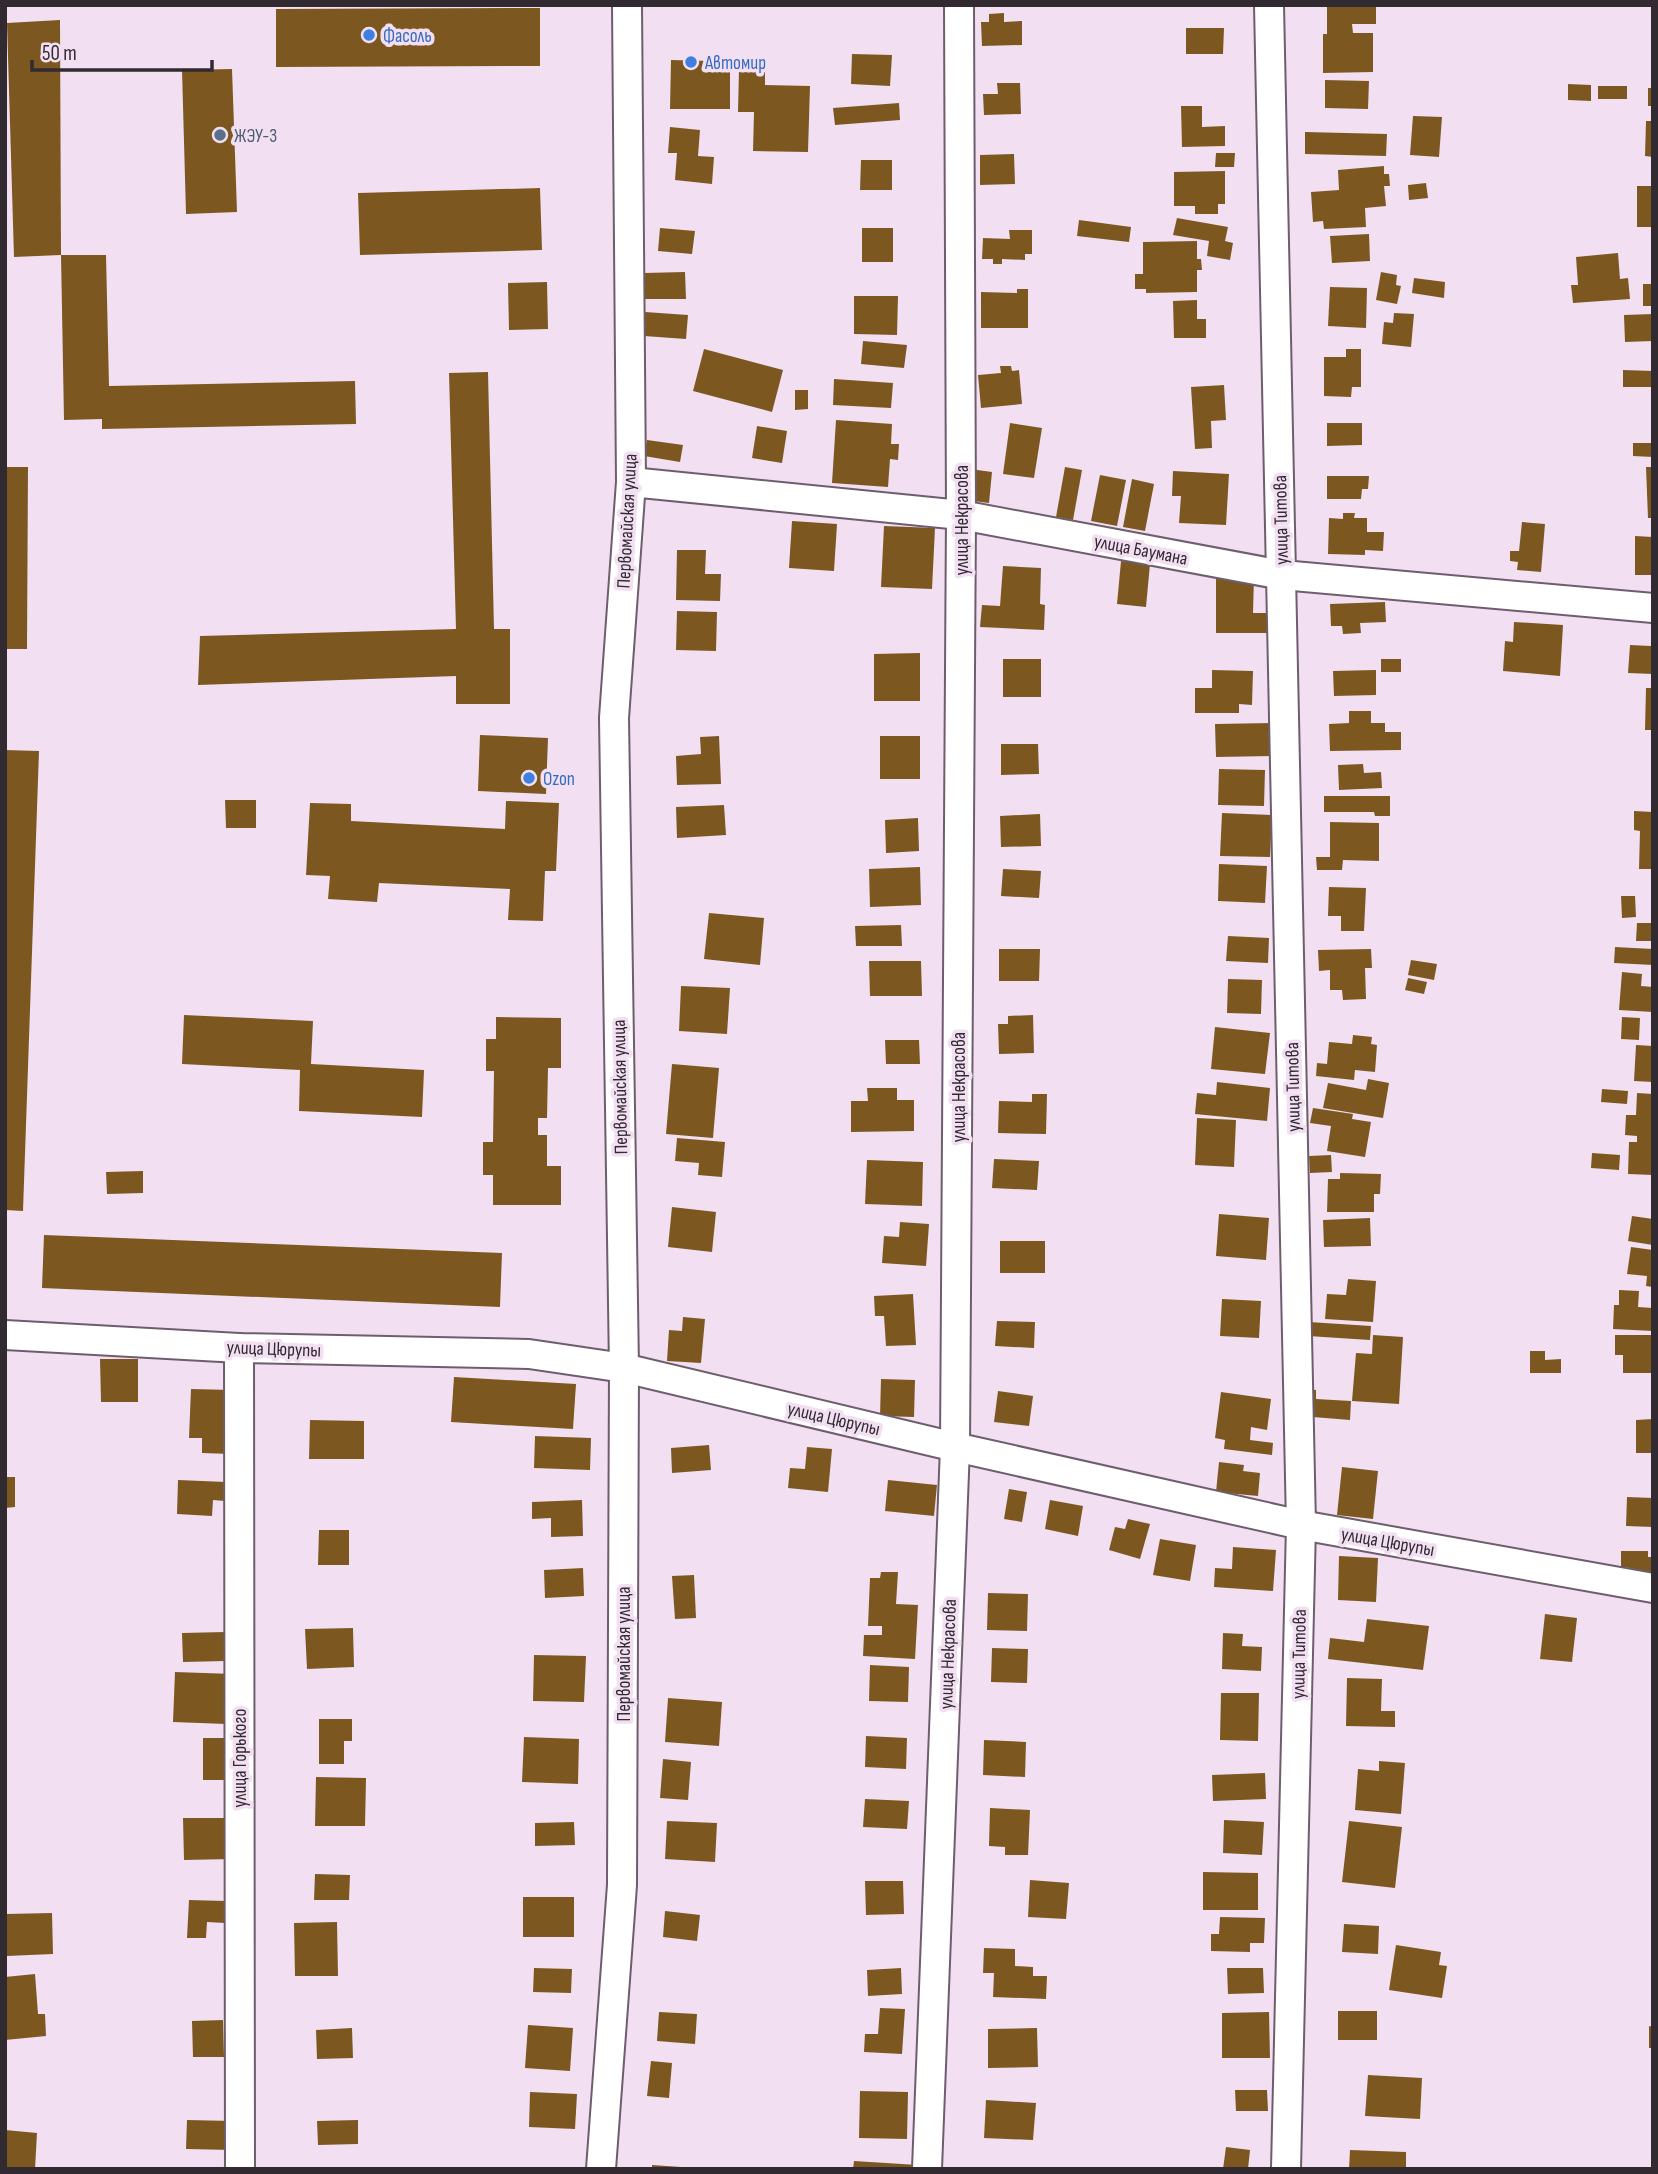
<svg xmlns="http://www.w3.org/2000/svg" width="1658" height="2174" font-family="'Sofia Sans Condensed',sans-serif">
<style>
.building{fill:#7c5820}
.lines{fill:none;stroke-linecap:round;stroke-linejoin:round}
.minor-casing{stroke:#6e5e6d;stroke-width:32}
.minor{stroke:#fff;stroke-width:28}
.shop-dot{fill:#3f7fe0;stroke:#f2e0f2;stroke-width:2.5}
.service-dot{fill:#5c6f8a;stroke:#f2e0f2;stroke-width:2.5}
.labels{text-anchor:middle;stroke-width:7;stroke-linejoin:round;paint-order:stroke}
.shop-label{font-size:19px;fill:#366cbe;stroke:#f2e0f2;text-anchor:start}
.service-label{font-size:19px;fill:#4e5e75;stroke:#f2e0f2;text-anchor:start}
.street-label{font-size:19px;fill:#312a31;stroke:#f2e0f2}
</style>
<rect width="100%" height="100%" fill="#f2e0f2"/>
<g class="building">
<path d="M1327,5H1376V24H1352L1353,33H1373V72L1323,73V34H1327Z"/>
<path d="M540,8V66L276,67V9Z"/>
<path d="M1004,13V22L1022,21V45L982,46L981,22H989V14Z"/>
<path d="M60,20L61,255L14,257L7,23Z"/>
<path d="M1186,28H1224L1223,54H1186Z"/>
<path d="M852,54L892,55L890,86L851,84Z"/>
<path d="M671,60L712,61L713,65L730,66V109H670Z"/>
<path d="M232,69L237,212L186,214L182,70Z"/>
<path d="M739,70H765V85L810,86L808,152L753,151L754,112H738Z"/>
<path d="M1325,80L1369,81L1368,109L1325,108Z"/>
<path d="M997,83H1020L1021,114L984,115L983,94H998Z"/>
<path d="M1568,84L1591,85V101L1568,100Z"/>
<rect x="1598" y="86" width="29" height="13"/>
<rect x="1648" y="88" width="5" height="18"/>
<path d="M899,103L900,120L835,125L833,108Z"/>
<path d="M1181,106H1202V127L1225,126V146L1182,147Z"/>
<path d="M1413,116L1442,117L1439,157L1410,155Z"/>
<path d="M1646,121H1653V157L1645,156Z"/>
<path d="M670,127L700,130L698,156L714,157L712,184L675,180L677,153H668Z"/>
<path d="M1305,132L1387,134L1386,156L1305,154Z"/>
<path d="M1216,153H1235L1234,167H1215Z"/>
<path d="M1014,154L1015,184L980,185V155Z"/>
<path d="M861,160H892V190H860Z"/>
<path d="M1384,166V174H1389L1390,186H1384L1386,206L1365,208L1366,227L1324,229L1323,221L1313,222L1311,192L1339,190L1338,170Z"/>
<path d="M1225,171V204H1218V214H1195V206H1174V172Z"/>
<path d="M1426,183L1428,198L1409,200L1408,185Z"/>
<rect x="1637" y="186" width="16" height="41"/>
<path d="M540,188L542,250L360,255L358,193Z"/>
<path d="M1177,218L1228,227L1225,241L1233,243L1230,260L1207,256L1209,241L1173,235Z"/>
<path d="M1079,220L1131,227L1129,242L1077,236Z"/>
<path d="M660,228L695,231L692,254L658,251Z"/>
<rect x="862" y="228" width="31" height="34"/>
<path d="M1009,230H1032V254H1025V260L1002,259V264H993V259H982L983,238L1010,239Z"/>
<path d="M1369,234L1370,261L1332,263L1330,236Z"/>
<path d="M1197,241V259H1201L1202,270H1197V292L1146,293V289H1135V274H1143V242Z"/>
<path d="M1618,253L1620,279L1628,278L1630,299L1573,303L1571,285H1578L1576,257Z"/>
<path d="M61,255H106L109,386L355,381L356,424L102,429V419L64,420Z"/>
<path d="M685,272L686,299H644V273Z"/>
<path d="M1381,272L1397,275L1396,285L1401,286L1397,304L1376,300Z"/>
<path d="M1414,278L1445,282L1444,298L1412,293Z"/>
<path d="M547,282L548,329L509,330L508,283Z"/>
<rect x="1643" y="284" width="10" height="22"/>
<path d="M1330,287L1367,288L1366,328L1328,326Z"/>
<path d="M1017,289H1028V328H981V292L1017,293Z"/>
<path d="M854,296H898L897,335L854,334Z"/>
<path d="M1197,300V319H1206V338H1174L1173,301Z"/>
<path d="M645,312L688,315L686,339L644,336Z"/>
<path d="M1394,313L1414,314L1411,347L1382,344L1384,322L1393,323Z"/>
<path d="M1653,314V341L1625,342L1624,315Z"/>
<path d="M863,341L907,345L904,368L861,364Z"/>
<path d="M704,349L783,370L772,412L693,391Z"/>
<path d="M1346,349H1361V387H1352L1351,397L1324,396V357H1346Z"/>
<path d="M1000,366H1011L1012,371L1019,370L1022,404L981,408L978,375L1001,373Z"/>
<path d="M1623,370L1653,371V387H1623Z"/>
<path d="M488,372L494,629H510V704H456V676L198,685L200,636L456,629L449,373Z"/>
<path d="M834,379L893,383L891,408L833,405Z"/>
<path d="M1224,385L1226,420L1211,421L1212,448L1195,449L1191,387Z"/>
<path d="M795,390H808V409L795,410Z"/>
<path d="M836,420L892,424L891,444H899L898,460L890,459L888,487L832,483Z"/>
<path d="M1010,423L1042,428L1034,478L1003,474Z"/>
<path d="M1327,423H1362V445L1327,446Z"/>
<path d="M757,426L787,431L782,463L752,458Z"/>
<path d="M647,440L683,445L680,462L644,456Z"/>
<path d="M1633,443H1653V457L1633,456Z"/>
<path d="M5,467H28L27,649H5Z"/>
<path d="M1065,467L1082,470L1073,520L1056,517Z"/>
<path d="M1646,467H1653V518H1648Z"/>
<path d="M970,469L992,472L989,503L966,500Z"/>
<path d="M1173,471L1229,474L1226,525L1179,523L1181,496H1172Z"/>
<path d="M1100,475L1126,480L1117,526L1091,521Z"/>
<path d="M1327,476H1369L1368,489H1362L1361,499H1327Z"/>
<path d="M1132,479L1154,484L1145,531L1123,527Z"/>
<path d="M1343,513H1355L1354,518H1367V532H1384L1383,551L1365,550V555L1328,554L1329,518L1343,519Z"/>
<path d="M792,521L837,524L834,571L789,568Z"/>
<path d="M1522,522L1545,524L1541,572L1517,570L1518,562L1510,561V551H1519Z"/>
<path d="M884,526L935,528L932,589L881,587Z"/>
<path d="M1635,536L1653,537L1652,575H1635Z"/>
<path d="M677,550H706L705,574H721L720,601L676,600Z"/>
<path d="M1121,561L1150,564L1146,607L1117,604Z"/>
<path d="M1003,566L1041,568L1040,604L1045,605L1044,630L980,627L982,605L1000,606Z"/>
<path d="M1254,577L1253,613H1270V633H1216V578Z"/>
<path d="M1385,602L1386,622L1360,623L1361,633L1343,634L1342,626H1331L1330,604Z"/>
<path d="M677,611L717,612L716,651L676,650Z"/>
<path d="M1514,622L1563,625L1560,676L1503,671L1505,641L1513,642Z"/>
<path d="M1630,645L1651,646L1653,674L1628,673Z"/>
<path d="M920,653V701H874V654Z"/>
<rect x="1003" y="659" width="38" height="38"/>
<rect x="1381" y="659" width="20" height="13"/>
<path d="M1212,670L1253,671L1252,705L1239,704V713H1195V688H1212Z"/>
<path d="M1376,670V695L1334,696L1333,671Z"/>
<path d="M1646,688H1653V730H1645Z"/>
<path d="M1349,711H1371V723H1385V732H1401V750L1330,751L1329,724L1349,723Z"/>
<path d="M1275,723L1276,756L1216,757L1215,724Z"/>
<path d="M480,735L548,738L546,794L478,791Z"/>
<path d="M719,736L721,784L677,785L676,756L701,754L700,737Z"/>
<rect x="880" y="736" width="40" height="43"/>
<path d="M1001,744H1038L1039,774L1001,775Z"/>
<path d="M5,750L39,751L23,1211L5,1210Z"/>
<path d="M1363,764L1364,773L1381,772L1382,788L1339,790L1338,765Z"/>
<path d="M1219,769L1265,770L1264,806L1218,805Z"/>
<path d="M1324,796H1390V816H1375L1374,812H1324Z"/>
<path d="M225,800H256V828H226Z"/>
<path d="M506,801L559,803L556,871H545L543,921L508,920L510,889L379,883L377,902L328,899L330,876L306,875L310,803L351,804V821L505,829Z"/>
<path d="M724,805L726,835L677,838L676,807Z"/>
<path d="M1634,811L1653,812V869H1639L1640,831L1634,830Z"/>
<path d="M1222,813L1272,815L1270,857L1220,856Z"/>
<path d="M1040,814L1041,846L1001,847L1000,816Z"/>
<path d="M918,818L919,851L886,853L885,820Z"/>
<path d="M1330,822L1379,823V861L1343,860L1342,870H1317L1316,857H1330Z"/>
<path d="M1219,864L1267,866L1265,903L1218,901Z"/>
<path d="M920,867L921,905L870,907L869,869Z"/>
<path d="M1003,869L1041,871L1039,898L1001,896Z"/>
<path d="M1329,887L1366,888L1364,931H1341V916H1328Z"/>
<path d="M1621,896H1635L1636,917L1622,918Z"/>
<path d="M709,913L764,918L760,965L704,959Z"/>
<path d="M1637,923H1653V941H1636Z"/>
<path d="M901,925L902,946H856L855,926Z"/>
<path d="M1228,936L1269,938L1268,963L1226,961Z"/>
<path d="M1615,947L1653,949V965L1614,963Z"/>
<path d="M999,949H1040L1039,981H999Z"/>
<path d="M1371,949L1372,968H1365L1366,999L1343,1000L1342,990H1330V970L1319,971L1318,950Z"/>
<path d="M1411,960L1437,964L1434,980L1408,975Z"/>
<path d="M869,961H921L922,996H870Z"/>
<path d="M1622,972L1642,974L1641,986L1653,987V1012L1619,1010Z"/>
<path d="M1408,978L1427,982L1424,994L1405,990Z"/>
<path d="M1228,979L1262,980L1261,1014L1227,1013Z"/>
<path d="M681,986L730,988L727,1034L679,1031Z"/>
<path d="M184,1015L313,1021L311,1064L424,1070L422,1117L299,1111L300,1070L182,1064Z"/>
<path d="M1033,1015L1034,1053L999,1054L998,1024H1008V1016Z"/>
<path d="M496,1017L561,1018V1068H548L547,1118H538V1135H547V1166H561V1205H493V1175H483V1142H493L494,1071H486V1039H496Z"/>
<path d="M1622,1017L1640,1018L1639,1040L1621,1039Z"/>
<path d="M1215,1027L1270,1033L1265,1074L1211,1069Z"/>
<path d="M1353,1035L1372,1037L1371,1044L1377,1045L1375,1072L1355,1070L1354,1080L1316,1076L1317,1063L1327,1064L1329,1042L1352,1044Z"/>
<path d="M885,1040H919L920,1064H886Z"/>
<path d="M1636,1045L1653,1046V1082L1634,1081Z"/>
<path d="M672,1064L719,1068L713,1138L666,1134Z"/>
<path d="M1368,1079L1389,1083L1383,1118L1323,1108L1328,1083L1366,1090Z"/>
<path d="M1217,1082L1270,1088L1267,1121L1195,1114L1197,1093L1216,1095Z"/>
<path d="M867,1088H897V1100H914V1131L851,1132V1101H868Z"/>
<path d="M1602,1089L1628,1091L1627,1104L1601,1102Z"/>
<path d="M1637,1093L1653,1094V1175L1628,1174L1629,1142H1637V1136L1625,1135L1626,1115H1636Z"/>
<path d="M1032,1094H1047L1046,1134L998,1133L999,1101L1032,1102Z"/>
<path d="M1313,1108L1353,1114L1352,1119L1371,1122L1365,1157L1327,1151L1331,1126L1310,1123Z"/>
<path d="M1197,1118L1236,1120L1234,1167L1195,1165Z"/>
<path d="M677,1138L725,1142L722,1177L698,1175L699,1163L675,1161Z"/>
<path d="M1592,1153L1620,1155L1619,1170L1591,1168Z"/>
<path d="M1331,1155L1332,1172L1310,1173L1309,1156Z"/>
<path d="M994,1159L1039,1161L1037,1190L992,1188Z"/>
<path d="M867,1160L923,1162L922,1206L865,1204Z"/>
<path d="M143,1171V1193L107,1194L106,1172Z"/>
<path d="M1340,1173L1381,1174L1380,1194H1374V1212H1327L1328,1179H1340Z"/>
<path d="M672,1207L716,1212L712,1252L668,1247Z"/>
<path d="M1219,1214L1269,1218L1266,1260L1216,1256Z"/>
<path d="M1632,1216L1653,1219V1245L1628,1241Z"/>
<path d="M1370,1218L1371,1246L1324,1247L1323,1220Z"/>
<path d="M900,1222L929,1224L926,1266L882,1263L884,1236L899,1237Z"/>
<path d="M44,1235L502,1253L500,1307L42,1288Z"/>
<rect x="1000" y="1241" width="45" height="32"/>
<path d="M1631,1247L1653,1250V1287L1646,1286L1647,1276L1627,1274Z"/>
<path d="M1348,1279L1376,1281L1373,1322L1325,1319L1327,1294L1346,1295Z"/>
<path d="M1619,1290L1639,1291L1638,1307L1653,1308V1331L1613,1329L1614,1305H1619Z"/>
<path d="M913,1294L916,1345L886,1346L884,1316H875L874,1296Z"/>
<path d="M1222,1299L1261,1301L1259,1338L1220,1336Z"/>
<path d="M683,1317L705,1319L701,1363L667,1361L669,1330L682,1331Z"/>
<path d="M997,1321L1035,1322L1034,1348L995,1346Z"/>
<path d="M1309,1322L1371,1326L1370,1340L1308,1336Z"/>
<path d="M1373,1335L1403,1337L1399,1404L1352,1401L1356,1353L1372,1354Z"/>
<path d="M1615,1335H1653V1373H1623V1355H1615Z"/>
<path d="M1530,1351H1545V1360L1561,1359V1373H1530Z"/>
<path d="M100,1359H138V1402H101Z"/>
<path d="M454,1377L576,1384L573,1429L451,1422Z"/>
<path d="M881,1379L915,1380L914,1417L880,1416Z"/>
<path d="M191,1389L233,1390L231,1454L202,1453V1438H189Z"/>
<path d="M1306,1389L1316,1390V1399L1351,1401L1350,1420L1313,1417V1426Z"/>
<path d="M998,1391L1033,1396L1029,1426L994,1422Z"/>
<path d="M1221,1392L1271,1399L1267,1430L1251,1427L1250,1440L1273,1443L1272,1455L1224,1449L1225,1440L1215,1438Z"/>
<path d="M1653,1419V1453H1636V1420Z"/>
<path d="M310,1420L364,1421V1459H309Z"/>
<path d="M535,1436L591,1438L590,1470L534,1468Z"/>
<path d="M709,1445L711,1470L672,1473L671,1448Z"/>
<path d="M807,1447L832,1449L828,1492L788,1488L790,1468L805,1469Z"/>
<path d="M1219,1462L1244,1465L1243,1471L1260,1473L1258,1496L1216,1492Z"/>
<path d="M1342,1467L1378,1471L1373,1519L1337,1515Z"/>
<path d="M5,1477H15V1507L5,1508Z"/>
<path d="M178,1480L226,1482L225,1501L213,1500L212,1516L177,1514Z"/>
<path d="M888,1480L937,1485L934,1516L885,1511Z"/>
<path d="M1009,1489L1027,1492L1022,1522L1004,1519Z"/>
<path d="M1627,1497L1653,1498V1527L1626,1526Z"/>
<path d="M582,1500L583,1536L551,1537V1518L532,1519V1502Z"/>
<path d="M1050,1500L1083,1506L1078,1536L1045,1529Z"/>
<path d="M1128,1519L1150,1524L1140,1559L1109,1550L1115,1527L1125,1529Z"/>
<path d="M319,1530H349V1565H318Z"/>
<path d="M1160,1539L1196,1545L1190,1581L1153,1575Z"/>
<path d="M1233,1547L1276,1550L1273,1591L1214,1587L1215,1568L1232,1569Z"/>
<path d="M1621,1551H1648V1557H1653V1579L1628,1580V1567H1621Z"/>
<path d="M1339,1556L1378,1558L1376,1602L1338,1600Z"/>
<path d="M583,1568L584,1596L545,1598L544,1570Z"/>
<path d="M881,1572H898L896,1604L918,1605L915,1659L863,1656L864,1635H882V1626H868L870,1578H880Z"/>
<path d="M694,1575L696,1618L675,1619L672,1576Z"/>
<path d="M988,1593L1028,1594L1027,1631L987,1630Z"/>
<path d="M1545,1614L1577,1618L1572,1662L1540,1659Z"/>
<path d="M1367,1619L1429,1626L1423,1670L1328,1659L1330,1638L1364,1642Z"/>
<path d="M353,1628L354,1667L307,1669L305,1629Z"/>
<path d="M225,1632V1661L183,1662L182,1633Z"/>
<path d="M1223,1633L1243,1634L1242,1646L1262,1647L1261,1671L1222,1669Z"/>
<path d="M992,1648L1028,1649L1027,1683L991,1682Z"/>
<path d="M534,1655L586,1656L584,1702L533,1701Z"/>
<path d="M870,1665L909,1667L908,1702L869,1701Z"/>
<path d="M175,1672L233,1674L226,1724L173,1722Z"/>
<path d="M1347,1678L1382,1679L1381,1711H1395V1727L1346,1726Z"/>
<path d="M1221,1693H1259L1258,1741L1220,1740Z"/>
<path d="M668,1698L722,1702L719,1746L665,1742Z"/>
<path d="M319,1719H352V1741H344V1764H319Z"/>
<path d="M866,1736L907,1738L906,1769L865,1767Z"/>
<path d="M524,1737L579,1739L578,1784L522,1782Z"/>
<path d="M203,1738H229L230,1780H203Z"/>
<path d="M984,1740L1026,1742L1025,1777L983,1775Z"/>
<path d="M663,1759L691,1762L688,1800L660,1798Z"/>
<path d="M1379,1761L1405,1763L1401,1814L1355,1810L1358,1769L1379,1771Z"/>
<path d="M1265,1773L1266,1799L1213,1801L1212,1775Z"/>
<path d="M316,1777L366,1778L365,1826H315Z"/>
<path d="M865,1799L909,1801L907,1829L863,1827Z"/>
<path d="M990,1808L1030,1810L1028,1855H1005V1847L989,1846Z"/>
<path d="M183,1818H231L232,1859L184,1860Z"/>
<path d="M1224,1820L1264,1822L1262,1855L1223,1853Z"/>
<path d="M667,1821L717,1823L715,1862L665,1859Z"/>
<path d="M1349,1821L1402,1827L1395,1888L1342,1882Z"/>
<path d="M574,1822L575,1845L535,1846V1823Z"/>
<path d="M1203,1872L1258,1873V1910H1203Z"/>
<path d="M315,1874L350,1875L349,1900H314Z"/>
<path d="M1030,1880L1069,1883L1066,1919L1028,1917Z"/>
<path d="M865,1881H903L904,1914L866,1915Z"/>
<rect x="523" y="1897" width="51" height="40"/>
<path d="M189,1900L226,1901L225,1923L207,1922L206,1938H187Z"/>
<path d="M665,1911L700,1915L697,1941L663,1937Z"/>
<path d="M52,1913L53,1954L7,1956L6,1914Z"/>
<path d="M1220,1917L1265,1918L1264,1943H1250V1952L1211,1951V1934H1219Z"/>
<path d="M337,1922L338,1976H295L294,1923Z"/>
<path d="M1344,1924L1379,1926L1378,1954L1342,1952Z"/>
<path d="M1396,1945L1441,1952L1439,1965L1447,1966L1442,1998L1389,1990Z"/>
<path d="M984,1948L1015,1949V1966L1033,1967V1976H1047L1046,1999L993,1997L994,1973H983Z"/>
<path d="M534,1968L572,1969L571,1993L533,1992Z"/>
<path d="M901,1968L902,1994L868,1996L867,1970Z"/>
<path d="M1227,1968H1263L1264,1993L1228,1994Z"/>
<path d="M35,1974L38,2014H45L46,2036L5,2040V1977Z"/>
<path d="M880,2008L905,2009L902,2054L864,2052L865,2034H878Z"/>
<rect x="1338" y="2011" width="39" height="29"/>
<path d="M659,2012L697,2014L695,2044L657,2041Z"/>
<path d="M1269,2012L1270,2058H1222V2013Z"/>
<path d="M223,2020L224,2057H193L192,2021Z"/>
<path d="M528,2025L573,2028L570,2071L525,2068Z"/>
<path d="M1649,2026L1653,2027V2048H1649Z"/>
<path d="M352,2028L353,2058L317,2059L316,2030Z"/>
<path d="M1037,2028L1038,2067L988,2068V2029Z"/>
<path d="M651,2061L672,2063L669,2098L647,2096Z"/>
<path d="M1368,2075L1422,2078L1420,2119L1365,2116Z"/>
<path d="M1235,2090H1267L1268,2111H1236Z"/>
<path d="M860,2091L908,2092L907,2139L859,2138Z"/>
<path d="M530,2092L577,2094L575,2129L529,2127Z"/>
<path d="M986,2100L1036,2103L1033,2140L984,2138Z"/>
<path d="M187,2120L233,2121L232,2150L186,2149Z"/>
<path d="M358,2120V2144L318,2145L317,2121Z"/>
<path d="M5,2130L37,2133L35,2169H5Z"/>
<path d="M1226,2147L1250,2150L1248,2169H1223Z"/>
<path d="M1350,2150L1406,2152V2169H1349Z"/>
<path d="M854,2161L918,2165V2169H853Z"/>
<path d="M652,2165L681,2167V2169H652Z"/>
</g>
<g class="lines">
<defs>
<g id="minor">
<path d="M1269,5L1301,1525L1286,2169"/>
<path d="M631,482L961,515L1282,575L1653,608"/>
<path d="M5,1335L239,1348L529,1354L624,1368L955,1447L1301,1525L1653,1588"/>
<path d="M239,1348L240,2169"/>
<path d="M601,2169L622,1885L624,1368L614,718L631,482L627,5"/>
<path d="M927,2169L955,1447L961,515L959,5"/>
</g>
</defs>
<use href="#minor" class="minor-casing"/>
<use href="#minor" class="minor"/>
</g>
<g class="shop-dot">
<circle cx="369" cy="35" r="7"/>
<circle cx="691" cy="62" r="7"/>
<circle cx="529" cy="778" r="7"/>
</g>
<circle class="service-dot" cx="220" cy="135" r="7"/>
<g class="labels">
<g class="shop-label">
<text x="383" y="42">Фасоль</text>
<text x="705" y="69">Автомир</text>
<text x="543" y="785">Ozon</text>
</g>
<g class="service-label">
<text x="234" y="142">ЖЭУ-3</text>
</g>
<g class="street-label">
<text transform="translate(961 520) rotate(-90)" y="7">улица Некрасова</text>
<text transform="translate(1280 520) rotate(-91)" y="7">улица Титова</text>
<text transform="translate(626 521) rotate(-87)" y="7">Первомайская улица</text>
<text transform="translate(1141 549) rotate(11)" y="7">улица Баумана</text>
<text transform="translate(619 1087) rotate(-91)" y="7">Первомайская улица</text>
<text transform="translate(958 1087) rotate(-90)" y="7">улица Некрасова</text>
<text transform="translate(1292 1087) rotate(-91)" y="7">улица Титова</text>
<text transform="translate(274 1348) rotate(2)" y="7">улица Цюрупы</text>
<text transform="translate(834 1418) rotate(13)" y="7">улица Цюрупы</text>
<text transform="translate(1388 1541) rotate(10)" y="7">улица Цюрупы</text>
<text transform="translate(623 1654) rotate(-90)" y="7">Первомайская улица</text>
<text transform="translate(947 1654) rotate(-88)" y="7">улица Некрасова</text>
<text transform="translate(1298 1654) rotate(-89)" y="7">улица Титова</text>
<text transform="translate(239 1758) rotate(-90)" y="7">улица Горького</text>
</g>
</g>
<rect width="1658" height="2174" fill="none" stroke="#312a31" stroke-width="14"/>
<path d="M32 60v10h180v-10" fill="none" stroke="#312a31" stroke-width="3.5"/>
<text x="42" y="60" font-size="21" fill="#312a31" stroke="#f2e0f2" stroke-width="5" paint-order="stroke">50 m</text>
</svg>
